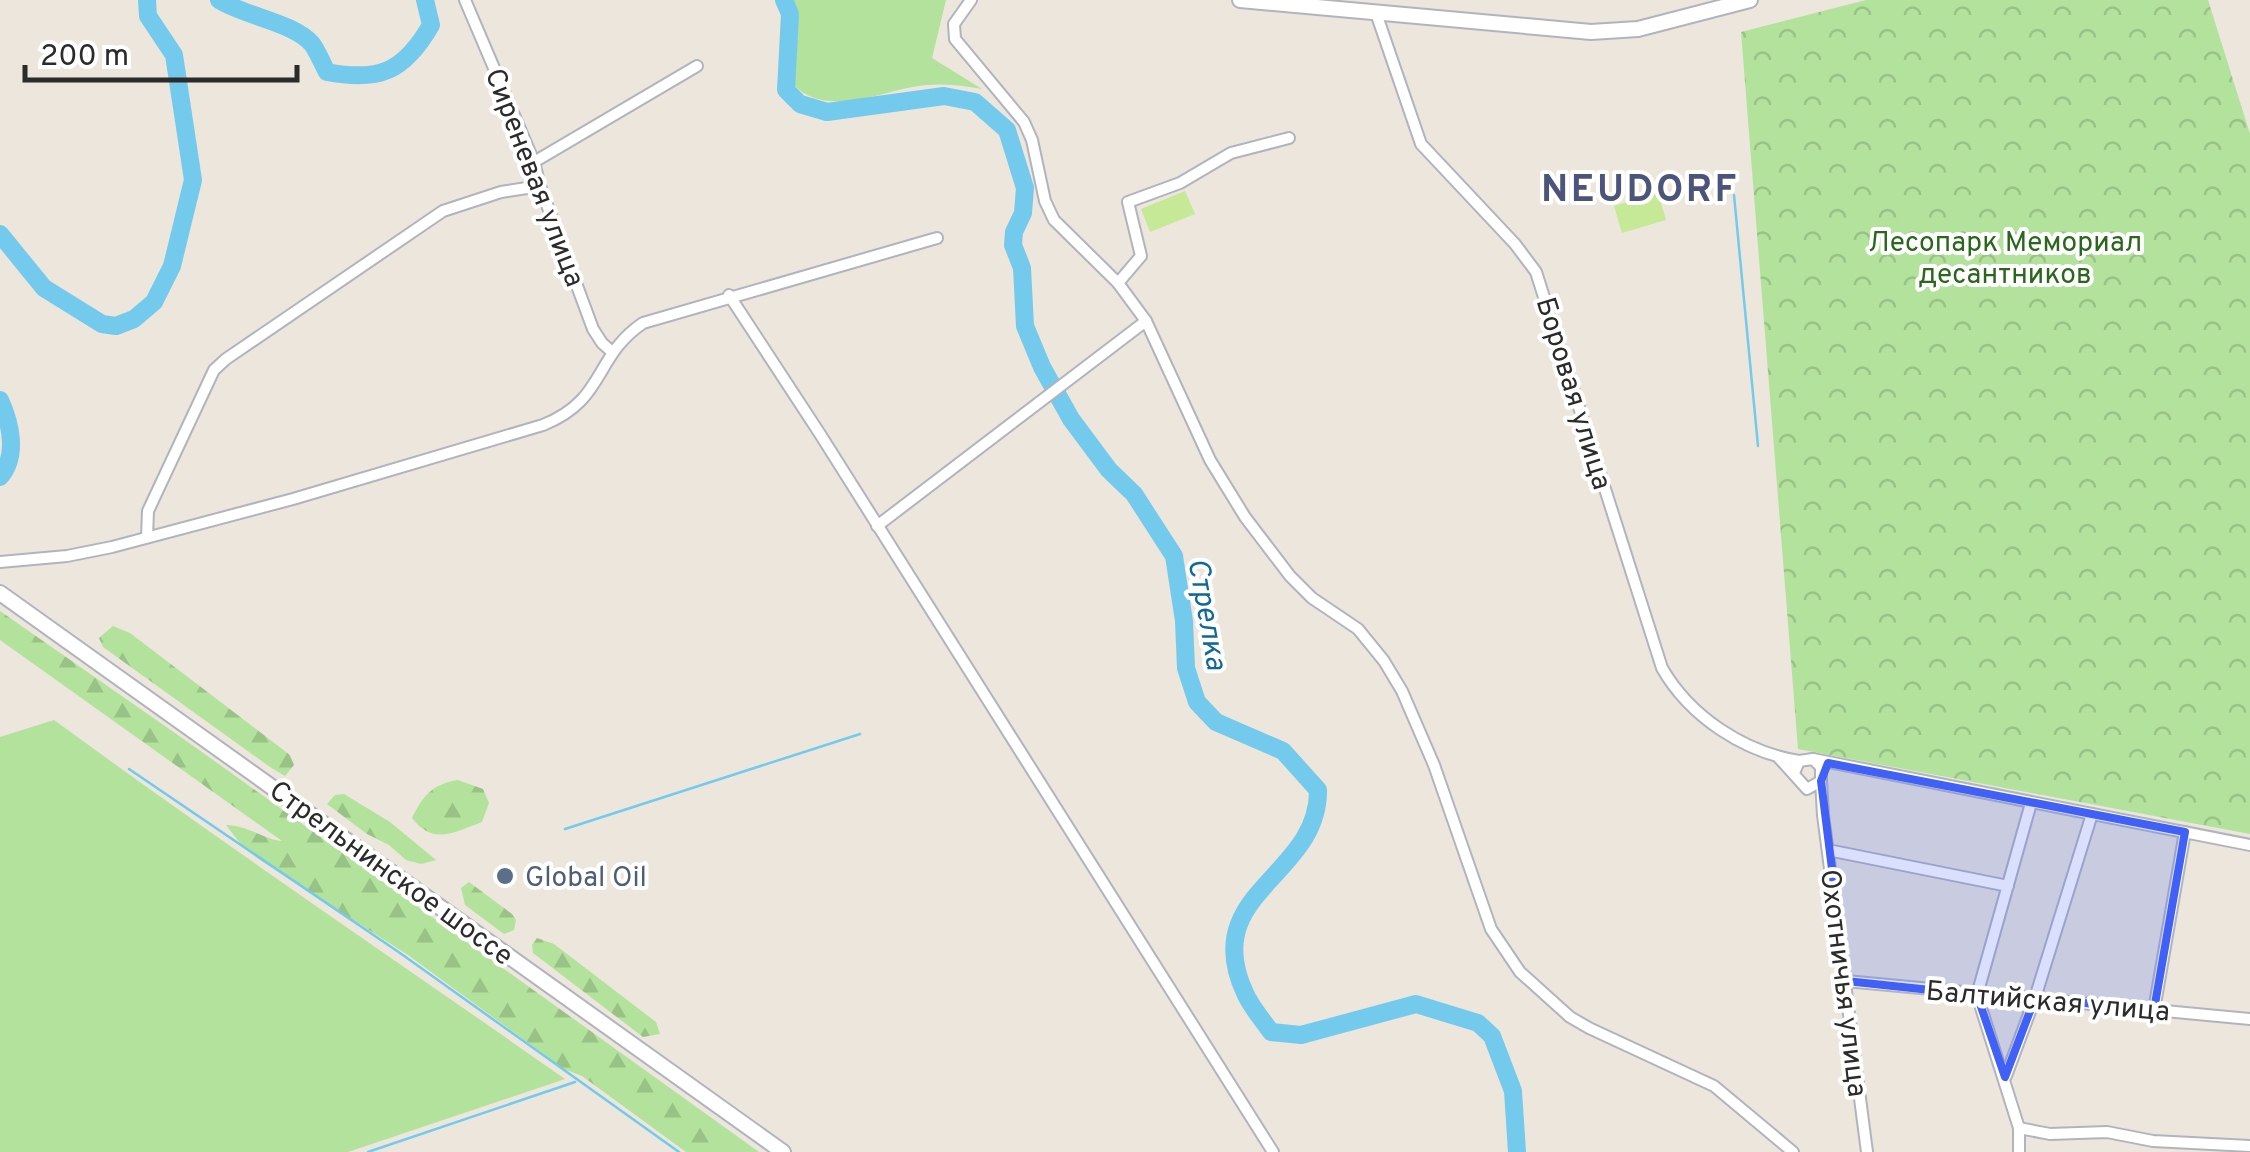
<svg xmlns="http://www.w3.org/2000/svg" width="2250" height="1152" font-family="Overpass,sans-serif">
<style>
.grass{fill:#b2e29b}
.forest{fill:url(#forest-firs)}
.park{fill:url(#park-crowns)}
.pitch{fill:#c5e997}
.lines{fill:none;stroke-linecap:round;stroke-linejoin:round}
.stream{stroke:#73caec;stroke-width:2.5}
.river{stroke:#73caec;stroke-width:18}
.street-casing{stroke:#b1b4be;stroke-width:14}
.secondary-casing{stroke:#b1b4be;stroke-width:18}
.street{stroke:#fff;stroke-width:10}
.secondary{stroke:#fff;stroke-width:14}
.marked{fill:#4160f6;fill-opacity:0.2;stroke:#4160f6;stroke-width:8;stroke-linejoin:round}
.service-dot{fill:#5c6f8a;stroke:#fff;stroke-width:4}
.labels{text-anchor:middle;stroke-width:8;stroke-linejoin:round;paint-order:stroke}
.street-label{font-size:28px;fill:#2b2b2b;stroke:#fff}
.park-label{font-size:28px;fill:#2a671c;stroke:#fff}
.service-label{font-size:28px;fill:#4e5e75;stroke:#fff;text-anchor:start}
.water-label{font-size:30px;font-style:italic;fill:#106899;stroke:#fff}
.district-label{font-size:38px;font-weight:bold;letter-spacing:2.5px;fill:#4c547b;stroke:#fff}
</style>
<defs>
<pattern id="forest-firs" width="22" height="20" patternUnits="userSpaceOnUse" patternTransform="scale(2.5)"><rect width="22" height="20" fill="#b2e29b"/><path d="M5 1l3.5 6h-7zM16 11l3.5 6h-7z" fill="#99c286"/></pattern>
<pattern id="park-crowns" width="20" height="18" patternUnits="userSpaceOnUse" patternTransform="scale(2.5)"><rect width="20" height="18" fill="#b2e29b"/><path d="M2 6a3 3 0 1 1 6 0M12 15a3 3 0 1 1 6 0" fill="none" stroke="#99c286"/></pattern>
</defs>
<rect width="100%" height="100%" fill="#ece6dd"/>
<g class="grass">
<path d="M791,0H946L932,58L982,89C959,85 936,82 912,87C876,94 823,117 793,84L794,32L799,14Z"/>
<path d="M54,720C222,843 394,959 565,1079L348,1152H0V737Z"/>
</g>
<g class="forest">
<path d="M0,611L195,747L759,1152H686L582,1076L564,1069L408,955L263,862L243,847L226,825C247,825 265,840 282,841L0,640Z"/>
<path d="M113,626L130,633L290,755L294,765L285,776L270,767L103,647L99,638Z"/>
<path d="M458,780L483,789L489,803L482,822C455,832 433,846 412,818C423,795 433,784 458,780Z"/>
<path d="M344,794L390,822L436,860L421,864L406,860L389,845L367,834L327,804L335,795Z"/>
<path d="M469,882L512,914L516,920L514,930L504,934L465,905L461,888Z"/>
<path d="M537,938L554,944L656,1022L660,1034L643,1037L533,953L532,945Z"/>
</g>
<path class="park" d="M1866,0H2208L2250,134V834L1798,749L1741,32Z"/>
<g class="pitch">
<path d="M1185,191L1195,214L1150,232L1141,209Z"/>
<path d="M1658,193L1666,220L1622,233L1614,206Z"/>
</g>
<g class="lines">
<g class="stream">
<path d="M1734,195L1758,446"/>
<path d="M129,769L400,953L679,1152"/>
<path d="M565,829L860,734"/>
<path d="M368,1152L575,1082"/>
</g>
<g class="river">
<path d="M219,0C244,16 295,23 312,44C318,52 322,63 327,72C379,82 404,72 431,25L425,0"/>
<path d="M784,0L790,14L786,90L800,104L827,112L944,96L975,102L1007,130L1025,188L1023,213L1014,232L1013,245L1022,268L1025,326L1042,367L1071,419L1109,470L1134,494L1174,556L1184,621L1186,668L1197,702L1216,722L1283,751L1318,790C1319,877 1198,892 1245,993C1251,1007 1262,1019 1271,1032L1301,1035L1416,1004L1478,1023L1492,1036L1513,1091L1517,1152"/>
<path d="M0,234L44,288L102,324L116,326L134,319L154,302L172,266L193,180L174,55L148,16L147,0"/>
<path d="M0,400C11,424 18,456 0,477"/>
</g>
<defs>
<g id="street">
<path d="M465,0L534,162L540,186L593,329L602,343L611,351"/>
<path d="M971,0L954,24L955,39L1024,122L1032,140L1045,201L1054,220L1118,283L1146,321L1210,460L1245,517L1290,576L1312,598L1358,629L1384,661L1402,691L1434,765L1491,929L1520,972L1570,1017L1589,1028L1714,1086L1793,1152"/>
<path d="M1376,13L1421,144L1515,244L1536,272L1662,668C1690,717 1744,752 1799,761"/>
<path d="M534,162L697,66"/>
<path d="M1118,283L1141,256L1128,202L1180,183L1231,153L1289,138"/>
<path d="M729,295L820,434L1273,1152"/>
<path d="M877,526L1146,321"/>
<path d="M147,537L148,511L214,370L226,359L443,211L501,192L540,186"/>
<path d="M0,562L67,556L112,547L293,499L543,425C606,400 593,357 643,323L937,238"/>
<path d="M1779,758L1807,789L1821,781V767L1813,759L1799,761L1794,773"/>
<path d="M1813,759L2250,845"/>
<path d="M1821,781L1823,815L1867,1152"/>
<path d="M1828,850L2008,886"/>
<path d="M1846,981L2250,1019"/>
<path d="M2154,1010L2185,832"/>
<path d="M2006,1076L2035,998L2092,814"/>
<path d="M2019,1128L2050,1134L2107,1132L2153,1141L2250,1146"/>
<path d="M2019,1152V1128L1977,995L2031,803"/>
</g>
<g id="secondary">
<path d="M1240,0L1591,32L1638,29L1750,0"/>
<path d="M0,593L783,1152"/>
</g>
</defs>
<use href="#street" class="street-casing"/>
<use href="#secondary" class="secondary-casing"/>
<use href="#street" class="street"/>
<use href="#secondary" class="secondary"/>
</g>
<path class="marked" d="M1828,763L2185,832L2154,1010L2035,998L2005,1077L1977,995L1846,981L1821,781Z"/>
<circle class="service-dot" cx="505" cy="876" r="10"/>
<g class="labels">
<g class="street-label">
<text transform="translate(536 177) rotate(69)" y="10">Сиреневая улица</text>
<text transform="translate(1575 393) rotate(73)" y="10">Боровая улица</text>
<text transform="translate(392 872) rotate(36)" y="10">Стрельнинское шоссе</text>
<text transform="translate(1845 983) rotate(83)" y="10">Охотничья улица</text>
<text transform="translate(2048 1000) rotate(5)" y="10">Балтийская улица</text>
</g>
<g class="park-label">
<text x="2005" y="251">Лесопарк Мемориал<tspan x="2005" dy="32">десантников</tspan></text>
</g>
<g class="service-label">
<text x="525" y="886">Global Oil</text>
</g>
<g class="water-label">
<text transform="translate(1208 614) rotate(80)" y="10">Стрелка</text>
</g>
<g class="district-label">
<text x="1640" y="201">NEUDORF</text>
</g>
</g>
<path d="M25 65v15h272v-15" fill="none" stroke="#2b2b2b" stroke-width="5"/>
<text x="40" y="65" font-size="30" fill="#2b2b2b" stroke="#ffffff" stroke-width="8" paint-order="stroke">200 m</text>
</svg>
